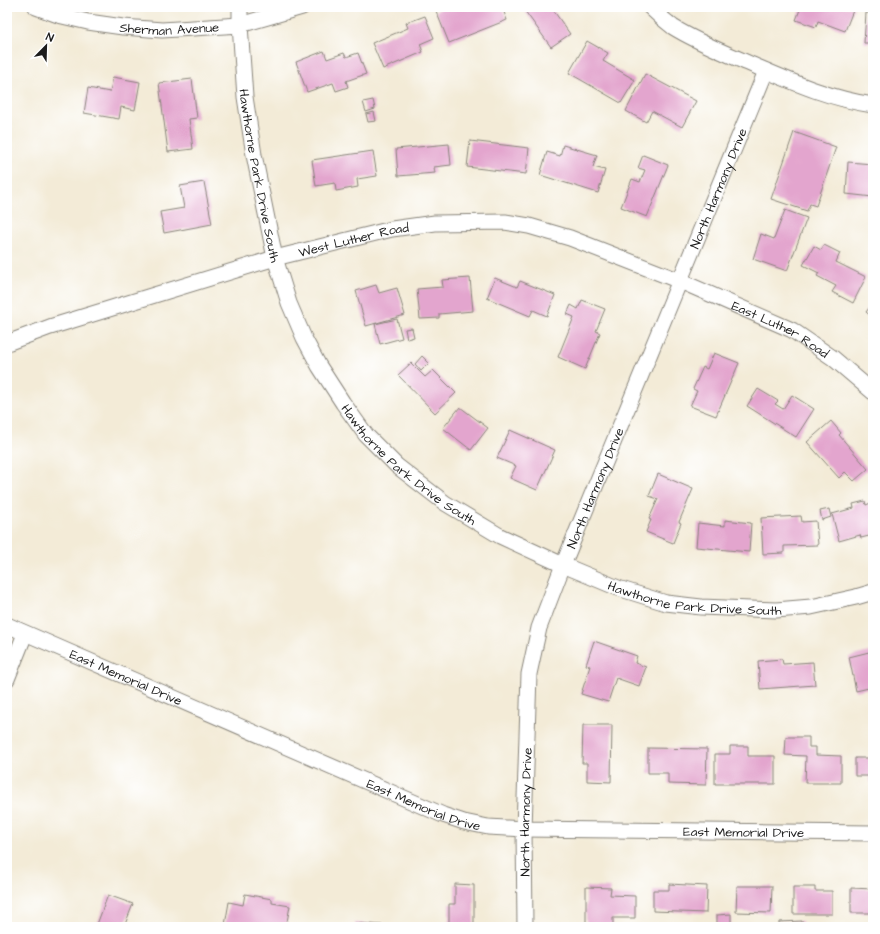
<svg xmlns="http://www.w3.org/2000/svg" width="880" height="934" font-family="'Architects Daughter',sans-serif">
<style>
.building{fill:#e3a5ce}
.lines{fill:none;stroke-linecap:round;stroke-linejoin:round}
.street-casing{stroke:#88847a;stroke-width:17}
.street{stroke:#fff;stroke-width:15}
.labels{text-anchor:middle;stroke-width:3;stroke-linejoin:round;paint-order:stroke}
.street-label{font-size:13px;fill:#1c1c1c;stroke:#fff}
</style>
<rect width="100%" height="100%" fill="#fff"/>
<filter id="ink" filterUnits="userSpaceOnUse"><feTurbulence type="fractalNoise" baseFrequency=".025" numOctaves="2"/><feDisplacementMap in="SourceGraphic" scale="8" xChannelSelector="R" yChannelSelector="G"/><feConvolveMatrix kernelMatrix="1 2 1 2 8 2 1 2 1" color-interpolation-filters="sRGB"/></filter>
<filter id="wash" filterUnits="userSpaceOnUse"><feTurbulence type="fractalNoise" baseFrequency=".012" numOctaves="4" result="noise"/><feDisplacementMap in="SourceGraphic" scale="16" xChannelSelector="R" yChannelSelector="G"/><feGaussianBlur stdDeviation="0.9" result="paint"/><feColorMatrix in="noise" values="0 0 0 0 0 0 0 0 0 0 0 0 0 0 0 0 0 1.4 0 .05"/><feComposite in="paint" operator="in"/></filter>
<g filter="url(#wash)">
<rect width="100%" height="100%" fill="#f3ebd7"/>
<g id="blocks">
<g class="building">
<path d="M444,7H502L507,20L449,43L436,11Z"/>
<path d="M522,7H551L570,34L551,47Z"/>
<path d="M801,7H852L854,8L845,31L818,21L816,27L796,20Z"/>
<path d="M866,13H873V43H864Z"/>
<path d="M425,16L434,38L420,44L423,52L383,69L372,43L408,28L406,23Z"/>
<path d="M587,41L608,53L603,61L635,80L621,103L569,73Z"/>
<path d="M324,51L327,59L344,53L346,57L358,53L366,74L346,81L348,87L336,91L333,83L307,92L296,62Z"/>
<path d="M645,74L696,101L682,127L652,111L646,122L626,111Z"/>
<path d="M113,77L140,82L135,110L121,107L119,119L84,113L88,88L110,92Z"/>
<path d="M192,79L197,118L189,119L193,149L168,152L159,83Z"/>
<path d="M373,100L375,109L366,112L363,102Z"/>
<path d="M374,112L376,121L368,122L366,114Z"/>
<path d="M794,132L836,147L816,206L810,204L807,211L771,199Z"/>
<path d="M470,141L529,148L526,174L467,167Z"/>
<path d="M449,144L451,165L434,167L435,173L398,176L396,149Z"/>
<path d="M563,145L597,155L593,167L605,170L598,193L540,175L547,152L560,156Z"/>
<path d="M373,151L377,176L357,179L358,187L336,191L335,183L316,186L312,160Z"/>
<path d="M643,155L668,165L647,217L621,207L632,179L640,182L645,170L638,168Z"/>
<path d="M848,162L873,164V197L846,194Z"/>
<path d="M204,182L212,224L164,233L160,212L184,208L180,186Z"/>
<path d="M785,210L807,218L787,271L753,259L761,234L774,239Z"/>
<path d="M824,245L840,253L836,262L866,277L853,303L832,292L836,286L817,276L819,273L803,265L814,246L821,250Z"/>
<path d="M470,278L473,311L439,314V318L420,319L417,289L443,287L442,280Z"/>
<path d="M495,278L517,287L520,281L555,295L547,316L533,310L530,316L487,298Z"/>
<path d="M376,285L379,293L397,288L405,315L366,326L356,291Z"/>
<path d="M582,300L605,309L596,331L600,333L585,369L558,357L574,317L567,314L571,305L578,309Z"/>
<path d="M873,303V318L866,312Z"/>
<path d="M397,319L402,338L380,344L375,324Z"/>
<path d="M412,328L414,337L407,339L405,329Z"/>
<path d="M714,353L739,363L716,416L690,406L697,391L693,389L703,367L707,369Z"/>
<path d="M422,356L429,363L421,371L415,364Z"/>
<path d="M411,363L425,377L433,370L456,393L435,413L398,375Z"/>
<path d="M758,389L778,401L775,404L783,409L792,395L814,409L796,437L747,406Z"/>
<path d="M460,407L488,428L471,450L443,428Z"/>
<path d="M831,421L841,433L839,435L868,469L854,481L845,472L839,478L807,442Z"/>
<path d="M510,430L555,450L537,490L510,478L516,466L497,458Z"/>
<path d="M658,474L693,489L679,522L681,523L673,543L646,532L651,520L649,519L658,499L649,496Z"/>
<path d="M865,501L866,505L873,502V535L861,538L860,535L839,541L832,514L854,508L853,504Z"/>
<path d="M829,509L831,517L822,520L820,511Z"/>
<path d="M801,516L802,522L816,521L818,545L784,546V553L763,554L761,518Z"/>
<path d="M725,520L751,523L749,552L696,547L698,523L725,526Z"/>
<path d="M594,641L637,656L635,663L646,667L639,686L616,678L608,702L581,694L590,666L586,665Z"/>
<path d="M873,651V687L856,691L849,657Z"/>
<path d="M782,659L783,664L813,662L815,685L760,689L758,661Z"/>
<path d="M583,725H612L611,782L587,781V763H582Z"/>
<path d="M786,737H809V747H816V755L841,756V783H805L806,756L785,755Z"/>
<path d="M730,746H748V756H775V784H715V754H730Z"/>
<path d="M648,748L707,749L706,785L668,784V773H648Z"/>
<path d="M855,758H873V784L871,783L869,776H855Z"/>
<path d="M455,884L474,885V927H449V904H455Z"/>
<path d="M669,884L707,886L706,913L653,911V890H669Z"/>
<path d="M737,886H772L771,913L736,912Z"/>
<path d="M586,887L611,888L610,895L635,896V918H613V927H586Z"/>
<path d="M793,887H815V891H832V914H793Z"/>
<path d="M851,888L873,889V913H851Z"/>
<path d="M245,894L272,899V903L290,906L286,927H237L225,925L229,902L243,905Z"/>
<path d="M108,895L133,904L124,927H96Z"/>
<path d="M731,914V927H717V915Z"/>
<path d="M802,921V927H779V922Z"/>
<path d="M355,923L383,925V927H355Z"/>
</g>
</g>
</g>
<g filter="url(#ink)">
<use href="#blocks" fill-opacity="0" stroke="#88847a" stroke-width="1"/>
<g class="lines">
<defs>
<g id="street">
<path id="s1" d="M36,7L58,15L88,22L123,27L162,30L240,25L302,7"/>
<path id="s2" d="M240,7V25L245,97L254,155L275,258L289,303L304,338L319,366L343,403L366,435L397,466L445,503L500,536L563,565L618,588L666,603L701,607L776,610L811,607L856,597L873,592"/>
<path d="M650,7C657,14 665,21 673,27C697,42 723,52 748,63C788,80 829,99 873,105"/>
<path id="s3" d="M7,343L50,327L275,258L392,229L435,223L505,222L529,226L570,238L680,281L792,330L833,358L873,392"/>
<path id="s4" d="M7,625L443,815L464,822L488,827L524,829L873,833"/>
<path d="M7,679L25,634"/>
<path id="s5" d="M525,927L524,829L529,674L539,628L563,565L766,71"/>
</g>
</defs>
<use href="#street" class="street-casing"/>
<use href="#street" class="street"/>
</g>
</g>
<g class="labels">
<g class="street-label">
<text dy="5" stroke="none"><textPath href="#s1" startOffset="136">Sherman Avenue</textPath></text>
<text dy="5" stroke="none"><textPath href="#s2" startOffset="170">Hawthorne Park Drive South</textPath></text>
<text dy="5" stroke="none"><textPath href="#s5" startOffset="775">North Harmony Drive</textPath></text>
<text dy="5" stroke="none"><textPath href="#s3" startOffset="362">West Luther Road</textPath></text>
<text dy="5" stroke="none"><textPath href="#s3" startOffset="812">East Luther Road</textPath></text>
<text dy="5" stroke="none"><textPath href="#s2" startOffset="506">Hawthorne Park Drive South</textPath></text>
<text dy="5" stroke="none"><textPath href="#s5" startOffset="451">North Harmony Drive</textPath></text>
<text dy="5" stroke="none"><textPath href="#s2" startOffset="830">Hawthorne Park Drive South</textPath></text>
<text dy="5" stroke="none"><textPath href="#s4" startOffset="130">East Memorial Drive</textPath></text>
<text dy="5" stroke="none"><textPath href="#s4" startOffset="454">East Memorial Drive</textPath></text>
<text dy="5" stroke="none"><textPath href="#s5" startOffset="115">North Harmony Drive</textPath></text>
<text dy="5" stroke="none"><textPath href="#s4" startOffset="778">East Memorial Drive</textPath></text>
</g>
</g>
<rect width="880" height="934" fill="none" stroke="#fff" stroke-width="24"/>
<g transform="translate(46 46) rotate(23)" stroke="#ffffff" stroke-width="3" paint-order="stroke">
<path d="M0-3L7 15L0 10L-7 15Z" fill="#1c1c1c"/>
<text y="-6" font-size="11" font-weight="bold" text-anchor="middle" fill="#1c1c1c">N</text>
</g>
</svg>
